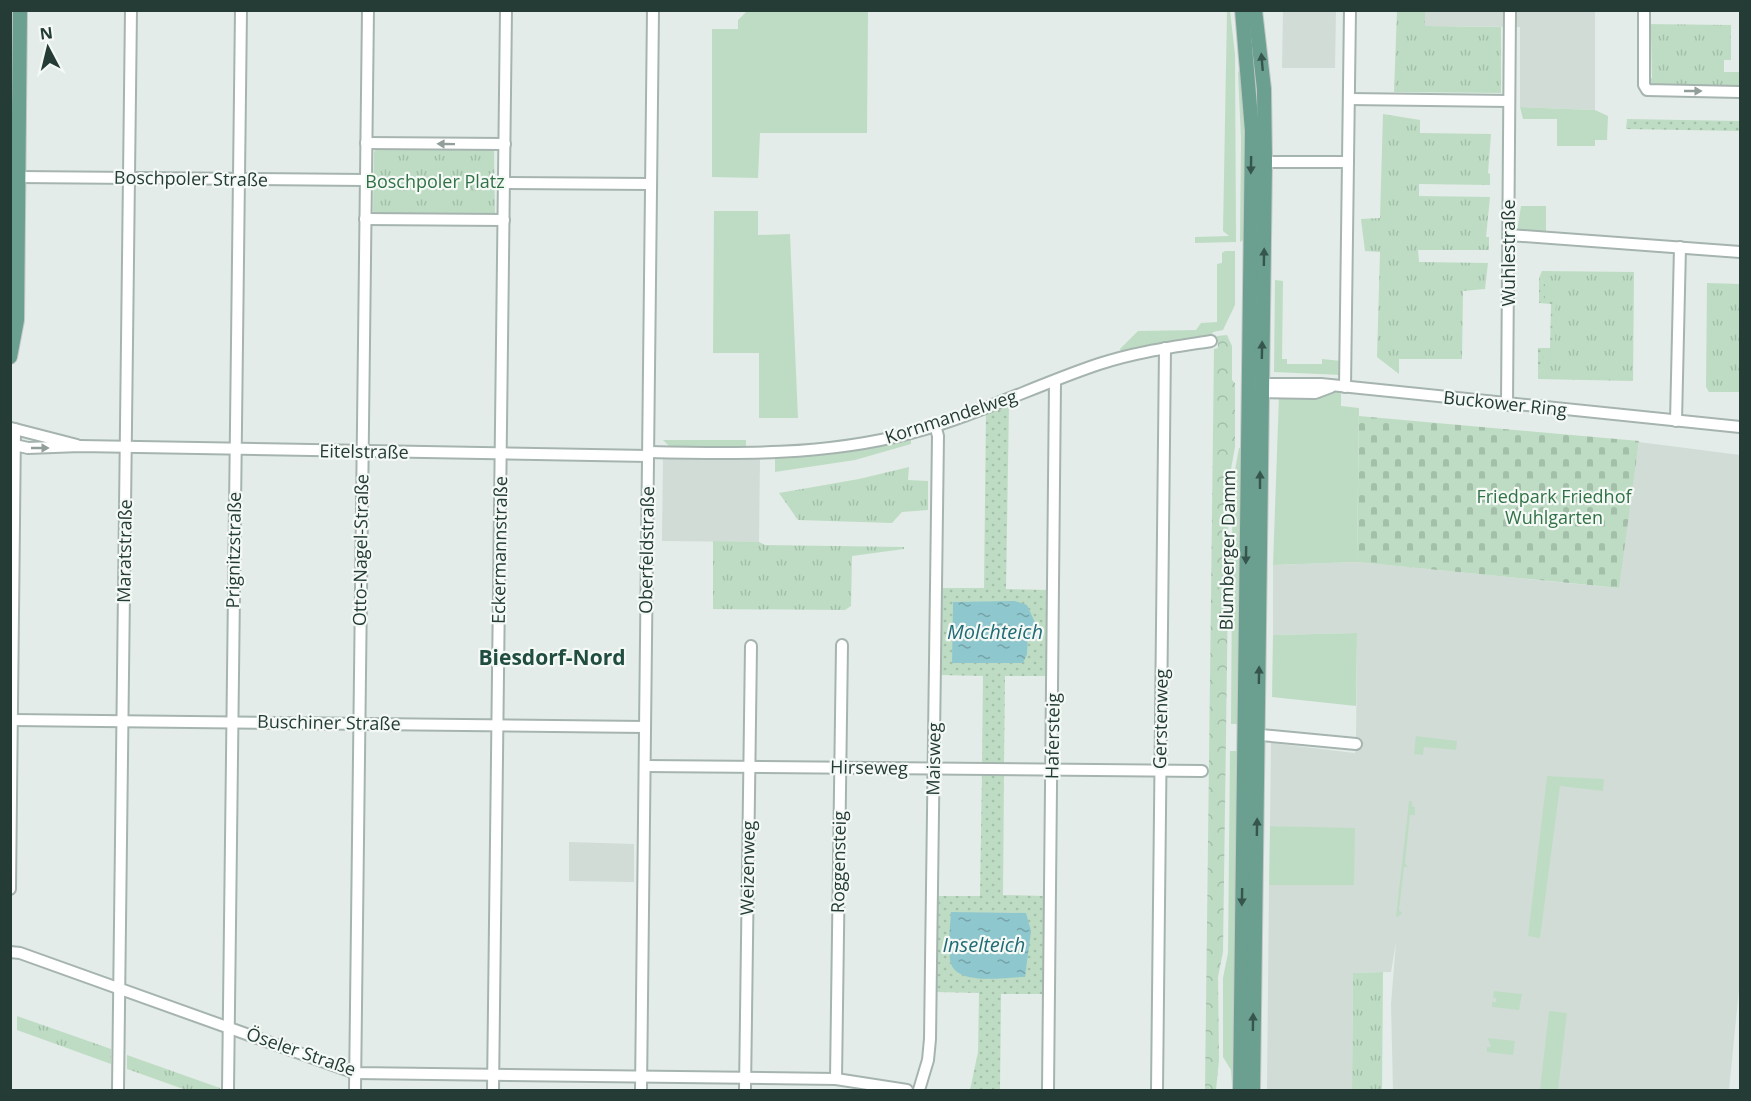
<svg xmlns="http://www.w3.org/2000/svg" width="1751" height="1101" font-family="'Open Sans',sans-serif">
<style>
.built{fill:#d2dcd7}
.grass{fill:#bedcc4}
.forest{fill:url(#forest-crowns)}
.cemetery{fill:url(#cemetery-stones)}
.park{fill:url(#park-tufts)}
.garden{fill:url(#garden-dots)}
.water{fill:url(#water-ripples)}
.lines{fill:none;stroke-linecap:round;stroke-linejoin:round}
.minor-casing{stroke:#a6b4af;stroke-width:14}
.major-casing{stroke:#c2c8c6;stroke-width:16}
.minor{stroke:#fff;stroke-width:10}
.major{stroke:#6b9f8f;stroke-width:14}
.oneway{fill:#36554c}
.oneway2{fill:#929e9a}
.labels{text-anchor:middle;stroke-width:4.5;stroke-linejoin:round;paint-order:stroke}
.street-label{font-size:18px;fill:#243c35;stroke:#f4f9f6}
.park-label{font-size:18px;fill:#317146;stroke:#f4f9f6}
.water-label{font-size:20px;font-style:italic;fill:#216b75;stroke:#f4f9f6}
.quarter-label{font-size:21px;font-weight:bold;fill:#214d40;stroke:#f4f9f6}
</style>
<defs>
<pattern id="forest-crowns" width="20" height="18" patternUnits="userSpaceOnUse" patternTransform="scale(1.5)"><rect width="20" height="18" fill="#bedcc4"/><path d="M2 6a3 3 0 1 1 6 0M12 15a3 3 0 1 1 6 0" fill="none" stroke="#a3bea9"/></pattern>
<pattern id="cemetery-stones" width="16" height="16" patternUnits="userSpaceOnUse" patternTransform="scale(1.5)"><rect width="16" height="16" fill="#bedcc4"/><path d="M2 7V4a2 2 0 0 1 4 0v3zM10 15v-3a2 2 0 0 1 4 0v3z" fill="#a3bea9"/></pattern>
<pattern id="park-tufts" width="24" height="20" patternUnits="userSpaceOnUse" patternTransform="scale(1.5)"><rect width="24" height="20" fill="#bedcc4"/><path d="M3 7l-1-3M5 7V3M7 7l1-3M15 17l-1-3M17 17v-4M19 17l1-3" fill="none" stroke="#a3bea9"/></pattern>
<pattern id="garden-dots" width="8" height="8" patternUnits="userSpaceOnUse" patternTransform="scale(1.5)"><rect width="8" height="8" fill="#bedcc4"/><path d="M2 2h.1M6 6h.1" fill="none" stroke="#a3bea9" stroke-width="1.8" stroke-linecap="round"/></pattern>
<pattern id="water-ripples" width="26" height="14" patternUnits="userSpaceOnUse" patternTransform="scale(1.5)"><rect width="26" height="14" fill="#8fc7ce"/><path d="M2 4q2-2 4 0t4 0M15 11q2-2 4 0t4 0" fill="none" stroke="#75a3a8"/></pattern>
</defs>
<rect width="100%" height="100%" fill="#e3ece8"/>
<g class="built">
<path d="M1283,11H1336L1335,68H1282Z"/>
<path d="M1425,11H1595V110L1520,107V27L1425,26Z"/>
<path d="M1639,442L1740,455V979L1729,1090H1393L1391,1004L1396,942L1391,972L1353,973L1352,1090H1267L1269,885H1354V829L1270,826L1271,743L1355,753L1356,744L1357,633L1273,635V565L1357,562L1618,588Z"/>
<path d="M663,458L760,459L759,542L662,541Z"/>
<path d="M569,842L634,844V882L569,881Z"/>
</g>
<g class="grass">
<path d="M747,11H868L867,133H760L758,178L712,177V29H738V20Z"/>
<path d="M1227,11H1230L1235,54L1236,242L1195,243V237L1229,236L1223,231Z"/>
<path d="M1242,59L1246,107V238L1240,242L1241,139L1238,73Z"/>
<path d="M1520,107L1595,110L1608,116L1607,140H1595V146H1557V157V119H1523Z"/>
<path d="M1521,206H1546V234L1517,232Z"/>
<path d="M714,211H758V235L790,234L798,418H759V353H713Z"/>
<path d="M1225,251H1235V305L1223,330L1213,332L1210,338L1122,354L1120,349L1138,331L1196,330L1201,323L1217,322V264L1222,263V253Z"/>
<path d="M1275,280L1283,281L1282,359H1287V364H1322V359L1341,361L1342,375L1274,372Z"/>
<path d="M1333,390L1341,391V406L1359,408L1357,562L1273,565L1279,396Z"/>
<path d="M911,438V444L855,460L775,472V458L853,451Z"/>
<path d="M663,440H746V447L669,446Z"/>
<path d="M1239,448H1243L1240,724H1231L1232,578L1228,559L1232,543L1233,481Z"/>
<path d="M1357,633L1356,706L1272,697L1273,635Z"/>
<path d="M1416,736L1457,741L1456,750L1424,747L1423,755L1414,754Z"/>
<path d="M1230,751H1239L1232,1085L1231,1070L1223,1057V978L1228,953Z"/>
<path d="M1547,776L1604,779L1603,791L1560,786L1540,938L1528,936Z"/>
<path d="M1409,801H1412V806L1415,807V815H1410L1405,863L1408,867H1404L1399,910L1402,913L1398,917L1396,916Z"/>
<path d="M1270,826L1355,828L1354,885H1269Z"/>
<path d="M1494,991L1522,994L1519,1010L1492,1007V1002H1496V998H1493Z"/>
<path d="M1549,1011L1567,1013L1558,1090H1540Z"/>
<path d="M1488,1038L1515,1041L1513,1055L1487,1052V1047H1491Z"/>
</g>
<path class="forest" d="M1227,335L1232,346V380L1235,383V447L1229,480L1228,542L1223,560L1228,590L1223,952L1218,977L1219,1060L1216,1090H1205L1214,349L1218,348L1217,336Z"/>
<path class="cemetery" d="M1359,416L1639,441L1619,588L1357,562Z"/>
<g class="park">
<path d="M1397,11H1425V26L1501,27V93L1394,92Z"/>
<path d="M1646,24L1731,25V60H1724V72H1740V88L1651,87L1646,78H1652L1651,35H1646Z"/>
<path d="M1383,114L1420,120V133L1491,134L1488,173L1490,174V185L1419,184V196L1490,197L1486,237H1489V250H1418L1419,262L1488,263L1485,289L1463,291L1462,359H1399V374L1377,357L1380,252L1365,251L1361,219L1380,218Z"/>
<path d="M377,148L494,149L495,214H376L373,211L374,152Z"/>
<path d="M1542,271L1634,272L1633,381L1538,379V373L1544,368V349H1555V302H1545V284L1539,278Z"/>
<path d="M1707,283L1740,284V392H1709L1706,387Z"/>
<path d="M909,467L908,480L928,481V510L902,512L892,523L798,520L779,493L859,479Z"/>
<path d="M713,541L759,542L765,545L904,547V549L852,556L851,606L845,610L713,609Z"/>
<path d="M1383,972L1382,1090H1352L1353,973Z"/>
<path d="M17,1016L111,1049V1064L17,1030Z"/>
<path d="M127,1055L220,1088V1090H186L127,1069Z"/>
</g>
<g class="garden">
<path d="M1627,119L1740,121V131L1626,129Z"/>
<path d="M1539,278L1545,284V301L1556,302L1555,349L1544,350V368L1538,373V348H1550L1551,304L1539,303Z"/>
<path d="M1009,404L1006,589L1049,590L1048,676H1005L1004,764H982L983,676L940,675L941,588H984L986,413Z"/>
<path d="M982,774L1004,775L1003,895L1045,896L1044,994H1001L1000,1090H970L978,1052L979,993L936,992L937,896H980Z"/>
</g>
<g class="water">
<path d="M1015,601L1027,605L1038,629L1034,635L1028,636L1027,654L1023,663H952L953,602Z"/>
<path d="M951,912L1026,913L1031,931L1025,977C1005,977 954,987 950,960C948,945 950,927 951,912Z"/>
</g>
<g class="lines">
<defs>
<g id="minor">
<path d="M1644,10V85L1647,90L1740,92"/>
<path d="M1349,99L1509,101"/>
<path d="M366,143L505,144"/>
<path d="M1265,162H1348"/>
<path d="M18,177L365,180"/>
<path d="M504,183L651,184"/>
<path d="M365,219L504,220"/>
<path d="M1509,235L1740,252"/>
<path d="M1257,384H1321L1740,427"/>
<path d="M1345,387L1350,10"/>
<path d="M1255,392L1315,393L1331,387"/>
<path d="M1507,405L1510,10"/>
<path d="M1676,421L1680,247"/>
<path d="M11,428L77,445"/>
<path d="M10,444L28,448L80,446L648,456"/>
<path d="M648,452C737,454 824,456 911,433C975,416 1036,385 1099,364C1135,352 1173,347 1211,341"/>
<path d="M13,720L645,727"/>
<path d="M1250,734L1356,744"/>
<path d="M645,766L1202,771"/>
<path d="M10,889L15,429"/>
<path d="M10,952L20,953L355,1073L836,1079L907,1090"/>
<path d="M836,1079L842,645"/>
<path d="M118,1090L131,10"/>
<path d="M228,1090L241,10"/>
<path d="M355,1090L368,10"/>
<path d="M493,1090L506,10"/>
<path d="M641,1090L653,10"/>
<path d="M745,1090L751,646"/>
<path d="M919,1090L928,1060L930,1039L938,436L935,425"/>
<path d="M1048,1090L1055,382"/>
<path d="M1157,1090L1165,348"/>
</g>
<g id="major">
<path d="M10,357L17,320L20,10"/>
<path d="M1240,1090L1252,131L1242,10"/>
<path d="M1253,1090L1265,162L1264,89L1255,10"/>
</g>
</defs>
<use href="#minor" class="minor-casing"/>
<use href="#major" class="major-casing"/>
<use href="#minor" class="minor"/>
<use href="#major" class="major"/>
</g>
<defs><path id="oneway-solid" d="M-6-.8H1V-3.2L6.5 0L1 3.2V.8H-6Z" transform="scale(1.5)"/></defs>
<g class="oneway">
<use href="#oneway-solid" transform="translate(1262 62) rotate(-95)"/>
<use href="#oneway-solid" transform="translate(1251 165) rotate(91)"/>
<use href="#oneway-solid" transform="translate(1264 257) rotate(-89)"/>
<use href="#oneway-solid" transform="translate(1262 350) rotate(-89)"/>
<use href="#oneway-solid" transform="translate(1260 480) rotate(-90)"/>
<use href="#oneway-solid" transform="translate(1246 555) rotate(91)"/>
<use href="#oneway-solid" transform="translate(1259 675) rotate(-89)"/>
<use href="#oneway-solid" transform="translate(1257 827) rotate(-89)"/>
<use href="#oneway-solid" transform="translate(1242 897) rotate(91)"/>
<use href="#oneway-solid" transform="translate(1253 1022) rotate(-89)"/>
</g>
<g class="oneway2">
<use href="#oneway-solid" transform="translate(1693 91)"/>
<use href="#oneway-solid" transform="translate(446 144) rotate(-179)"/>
<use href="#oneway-solid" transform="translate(40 448)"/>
</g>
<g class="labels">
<g class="street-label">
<text transform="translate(191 179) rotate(1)" y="6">Boschpoler Straße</text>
<text transform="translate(1509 253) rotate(-90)" y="6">Wuhlestraße</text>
<text transform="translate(1505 404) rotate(6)" y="6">Buckower Ring</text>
<text transform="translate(951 417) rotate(-18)" y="6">Kornmandelweg</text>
<text transform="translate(364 452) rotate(1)" y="6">Eitelstraße</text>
<text transform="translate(234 550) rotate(-89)" y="6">Prignitzstraße</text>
<text transform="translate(361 550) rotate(-89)" y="6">Otto-Nagel-Straße</text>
<text transform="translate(500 550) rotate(-89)" y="6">Eckermannstraße</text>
<text transform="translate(647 550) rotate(-89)" y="6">Oberfeldstraße</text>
<text transform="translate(1228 550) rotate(-89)" y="6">Blumberger Damm</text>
<text transform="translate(125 551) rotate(-89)" y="6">Maratstraße</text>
<text transform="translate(1161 719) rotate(-89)" y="6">Gerstenweg</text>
<text transform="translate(329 723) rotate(1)" y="6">Buschiner Straße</text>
<text transform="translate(1053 736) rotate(-89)" y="6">Hafersteig</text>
<text transform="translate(934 759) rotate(-89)" y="6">Maisweg</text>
<text transform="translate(869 768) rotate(1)" y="6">Hirseweg</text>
<text transform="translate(839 862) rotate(-89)" y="6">Roggensteig</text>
<text transform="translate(748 868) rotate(-89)" y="6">Weizenweg</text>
<text transform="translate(301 1052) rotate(19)" y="6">Öseler Straße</text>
</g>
<g class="park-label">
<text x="435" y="188">Boschpoler Platz</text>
<text x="1554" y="503">Friedpark Friedhof<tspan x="1554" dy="21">Wuhlgarten</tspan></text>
</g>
<g class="water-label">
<text x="995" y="639">Molchteich</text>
<text x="984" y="952">Inselteich</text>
</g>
<g class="quarter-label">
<text x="552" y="665">Biesdorf-Nord</text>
</g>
</g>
<rect width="1751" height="1101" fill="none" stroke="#243c35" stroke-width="24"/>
<g transform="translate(48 48) rotate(353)" stroke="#f4f9f6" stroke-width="4.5" paint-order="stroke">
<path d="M0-4.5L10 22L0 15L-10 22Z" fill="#243c35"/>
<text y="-9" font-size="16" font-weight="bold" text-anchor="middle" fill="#243c35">N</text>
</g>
</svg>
